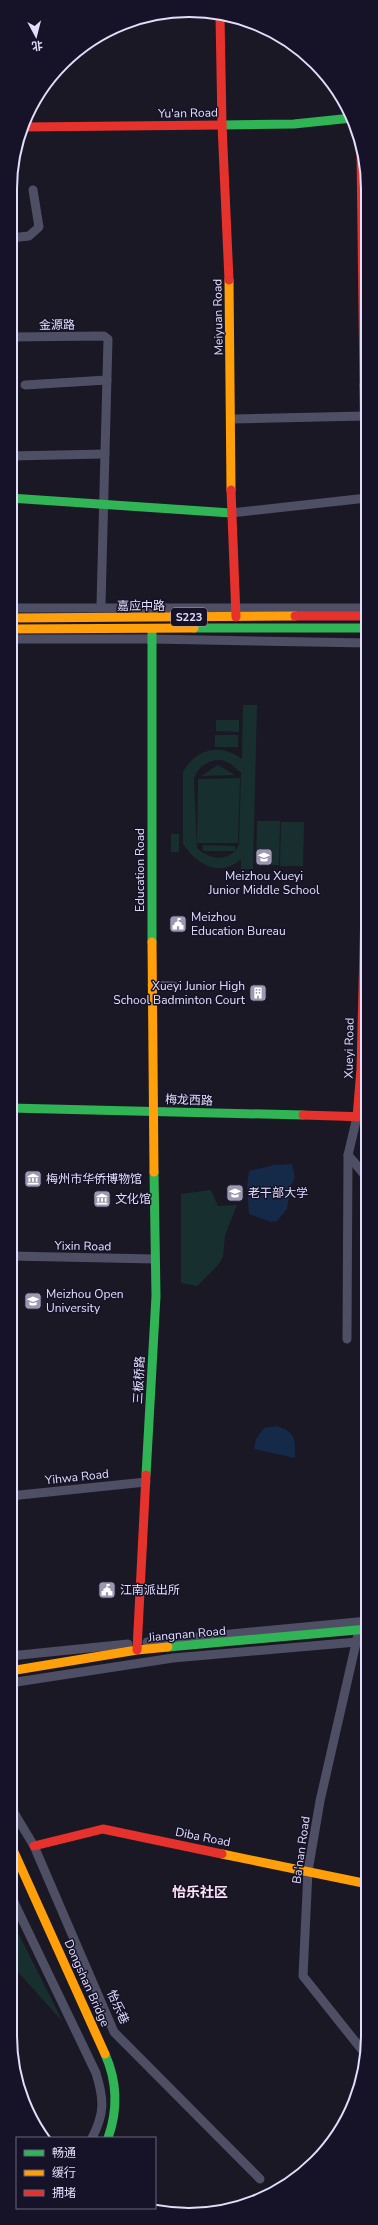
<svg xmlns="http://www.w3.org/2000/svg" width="378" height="2225" font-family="'Nunito Sans','Noto Sans SC',sans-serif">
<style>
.green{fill:#172f2f;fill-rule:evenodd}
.water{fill:#152a49}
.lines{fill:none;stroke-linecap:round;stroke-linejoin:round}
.street{stroke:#4e4e64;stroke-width:9}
.fast{stroke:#30b455;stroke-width:9}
.slow{stroke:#ff9f0a;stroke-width:9}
.jam{stroke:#e5322d;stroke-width:9}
.labels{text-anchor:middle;stroke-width:3;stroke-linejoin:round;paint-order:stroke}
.shield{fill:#161329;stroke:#a4a1bd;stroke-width:1}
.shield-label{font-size:11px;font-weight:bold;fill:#e1defc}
.street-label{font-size:12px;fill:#e1defc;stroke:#161329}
.poi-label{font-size:12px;fill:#e1defc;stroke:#161329;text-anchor:start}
.quarter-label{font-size:14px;font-weight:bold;fill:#fce0f3;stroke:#161329}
.rim{fill:none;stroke:#e1defc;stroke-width:2}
</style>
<rect width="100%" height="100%" fill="#1a1824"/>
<g class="green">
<path d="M243,705H257L253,869H241V859C220,878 197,865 183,844V772C196,748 221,743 242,759ZM222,760L231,764L241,773L239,845L235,851V846L203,845V851H235C224,862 208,858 197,848L194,779C198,766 210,759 222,760Z"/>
<path d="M216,720H239V732L216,731Z"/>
<rect x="215" y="735" width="23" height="12"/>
<path d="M218,765L235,775L201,776Z"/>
<path d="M240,778L238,843H197L198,779Z"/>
<path d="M257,821H280L279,865H256Z"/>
<path d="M281,822H304L303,866H280Z"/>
<rect x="171" y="834" width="8" height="18"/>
<rect x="10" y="962" width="7" height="22"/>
<path d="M211,1190L218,1206L237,1205L225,1235L223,1257L218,1265L197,1286L181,1283V1194Z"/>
<path d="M10,1917L63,2022L10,1963Z"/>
</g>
<g class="water">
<path d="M292,1164L295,1177L290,1188L287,1209L277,1221L271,1222L249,1214L247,1186L249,1171L274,1165Z"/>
<path d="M276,1426C296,1432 295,1438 295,1458L254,1449L256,1439L264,1428Z"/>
</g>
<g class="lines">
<g class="street">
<path d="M10,238L29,236L39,227L33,190"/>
<path d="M10,337L104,336L108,339L101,604"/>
<path d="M25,385L107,380"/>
<path d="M232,419L365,416"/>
<path d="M10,456L105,454"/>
<path d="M231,513L367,498"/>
<path d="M10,608H368"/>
<path d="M10,639H151L368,643"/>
<path d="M152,985L174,986"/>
<path d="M348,1155L368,1179"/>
<path d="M10,1256L155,1259"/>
<path d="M347,1339L348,1155L357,1117"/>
<path d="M10,1496L146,1482"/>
<path d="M359,1630L320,1801L308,1871L303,1976L366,2055"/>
<path d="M147,1642L368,1621"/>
<path d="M10,1656L128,1644"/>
<path d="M10,1683L173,1658L368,1641"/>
<path d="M10,1806L34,1846L114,2032L260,2179"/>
<path d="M10,1894L96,2073C104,2099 105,2113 92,2138"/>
</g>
<g class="fast">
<path d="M222,125L294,124L352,118"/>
<path d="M364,385L367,616"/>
<path d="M10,498L231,513"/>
<path d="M194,628H368"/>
<path d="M152,629V942"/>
<path d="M366,867L368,786"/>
<path d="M10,1108L303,1115"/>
<path d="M146,1475L156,1296L154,1172"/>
<path d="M168,1647L368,1629"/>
<path d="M105,2054C117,2081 118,2110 108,2138"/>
</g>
<g class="slow">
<path d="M229,280L231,490"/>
<path d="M10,618L295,616"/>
<path d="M10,629L194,628"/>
<path d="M152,942L154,1172"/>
<path d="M10,1671L137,1650L168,1647"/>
<path d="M10,1843L105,2054"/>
<path d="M222,1854L368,1884"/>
</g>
<g class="jam">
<path d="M220,16L222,125L229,280"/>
<path d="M24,127L222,125"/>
<path d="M361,153L364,385"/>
<path d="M231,490L236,617"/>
<path d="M295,616H368"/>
<path d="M303,1115L368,1117"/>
<path d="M357,1117L361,1069L366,867"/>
<path d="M137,1650L146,1475"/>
<path d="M34,1846L103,1829L222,1854"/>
</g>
</g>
<defs>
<symbol id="school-square" viewBox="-11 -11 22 22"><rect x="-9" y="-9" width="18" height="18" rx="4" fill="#9b99b0" stroke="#161329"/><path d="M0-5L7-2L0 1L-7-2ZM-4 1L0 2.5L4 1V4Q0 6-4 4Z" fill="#fff"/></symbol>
<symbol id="civic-square" viewBox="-11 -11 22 22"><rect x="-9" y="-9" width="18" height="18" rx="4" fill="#9b99b0" stroke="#161329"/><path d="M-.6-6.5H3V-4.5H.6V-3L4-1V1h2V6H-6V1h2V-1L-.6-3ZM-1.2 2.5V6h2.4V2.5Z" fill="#fff"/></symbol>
<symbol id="building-square" viewBox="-11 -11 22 22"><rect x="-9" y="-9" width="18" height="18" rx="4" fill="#9b99b0" stroke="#161329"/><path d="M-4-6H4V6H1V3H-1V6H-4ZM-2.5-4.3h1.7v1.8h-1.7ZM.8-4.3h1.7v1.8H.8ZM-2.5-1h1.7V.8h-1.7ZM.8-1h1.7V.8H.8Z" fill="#fff"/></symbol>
<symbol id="museum-square" viewBox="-11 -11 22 22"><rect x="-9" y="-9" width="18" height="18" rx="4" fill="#9b99b0" stroke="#161329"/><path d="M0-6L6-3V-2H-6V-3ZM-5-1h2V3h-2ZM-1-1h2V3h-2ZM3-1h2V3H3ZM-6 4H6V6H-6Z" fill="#fff"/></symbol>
<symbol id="university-square" viewBox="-11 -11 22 22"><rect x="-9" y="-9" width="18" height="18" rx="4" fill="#9b99b0" stroke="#161329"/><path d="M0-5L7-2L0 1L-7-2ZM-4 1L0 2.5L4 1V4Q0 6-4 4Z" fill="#fff"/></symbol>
</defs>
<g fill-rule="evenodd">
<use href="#school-square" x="254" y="847" width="20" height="20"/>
<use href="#civic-square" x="168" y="914" width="20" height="20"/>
<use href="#building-square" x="248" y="983" width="20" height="20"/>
<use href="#museum-square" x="23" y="1169" width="20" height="20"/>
<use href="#school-square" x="225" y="1183" width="20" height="20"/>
<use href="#museum-square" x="92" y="1189" width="20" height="20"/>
<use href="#university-square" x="23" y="1291" width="20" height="20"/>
<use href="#civic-square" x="97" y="1580" width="20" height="20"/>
</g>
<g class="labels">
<rect class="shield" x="171" y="608" width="36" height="18" rx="3"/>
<g class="shield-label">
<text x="189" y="621">S223</text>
</g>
<g class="street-label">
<text transform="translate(188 113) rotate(-1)" y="4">Yu'an Road</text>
<text transform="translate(218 317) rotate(-91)" y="4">Meiyuan Road</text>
<text transform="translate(57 325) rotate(-1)" y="4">金源路</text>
<text x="141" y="610">嘉应中路</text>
<text transform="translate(140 870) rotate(-90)" y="4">Education Road</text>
<text transform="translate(349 1048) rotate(-89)" y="4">Xueyi Road</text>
<text transform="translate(189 1100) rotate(2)" y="4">梅龙西路</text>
<text transform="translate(83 1246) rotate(1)" y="4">Yixin Road</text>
<text transform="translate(139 1380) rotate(-87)" y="4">三板桥路</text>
<text transform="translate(77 1477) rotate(-6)" y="4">Yihwa Road</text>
<text transform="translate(187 1634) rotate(-5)" y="4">Jiangnan Road</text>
<text transform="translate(203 1837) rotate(11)" y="4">Diba Road</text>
<text transform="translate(301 1850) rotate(-82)" y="4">Ba'nan Road</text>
<text transform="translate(87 1983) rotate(66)" y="4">Dongshan Bridge</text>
<text transform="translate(118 2007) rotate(66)" y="4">怡乐巷</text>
</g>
<g class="poi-label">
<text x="264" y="880" text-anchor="middle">Meizhou Xueyi<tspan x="264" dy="14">Junior Middle School</tspan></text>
<text x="191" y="921">Meizhou<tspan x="191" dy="14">Education Bureau</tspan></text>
<text x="245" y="990" text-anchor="end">Xueyi Junior High<tspan x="245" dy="14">School Badminton Court</tspan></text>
<text x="46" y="1183">梅州市华侨博物馆</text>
<text x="248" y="1197">老干部大学</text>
<text x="115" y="1203">文化馆</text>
<text x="46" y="1298">Meizhou Open<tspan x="46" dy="14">University</tspan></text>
<text x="120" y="1594">江南派出所</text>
</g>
<g class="quarter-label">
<text x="200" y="1897">怡乐社区</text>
</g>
</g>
<path d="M0 0H378V2225H0ZM189 17H189A172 172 0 0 1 361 189V2036A172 172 0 0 1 189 2208H189A172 172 0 0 1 17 2036V189A172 172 0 0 1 189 17Z" fill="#161329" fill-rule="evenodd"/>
<path class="rim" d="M189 17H189A172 172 0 0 1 361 189V2036A172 172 0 0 1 189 2208H189A172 172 0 0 1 17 2036V189A172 172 0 0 1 189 17Z"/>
<rect x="16" y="2137" width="140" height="72" fill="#161329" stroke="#67647d"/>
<rect x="24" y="2150" width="20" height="6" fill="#30b455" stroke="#67647d"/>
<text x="52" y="2157" font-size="12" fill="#e1defc">畅通</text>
<rect x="24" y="2170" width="20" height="6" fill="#ff9f0a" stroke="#67647d"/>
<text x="52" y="2177" font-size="12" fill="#e1defc">缓行</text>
<rect x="24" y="2190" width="20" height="6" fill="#e5322d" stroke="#67647d"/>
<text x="52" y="2197" font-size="12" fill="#e1defc">拥堵</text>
<g transform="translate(36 36) rotate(173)" stroke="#161329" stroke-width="3" paint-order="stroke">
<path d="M0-3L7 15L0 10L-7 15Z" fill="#e1defc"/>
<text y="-6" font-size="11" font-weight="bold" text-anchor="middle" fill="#e1defc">北</text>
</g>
</svg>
